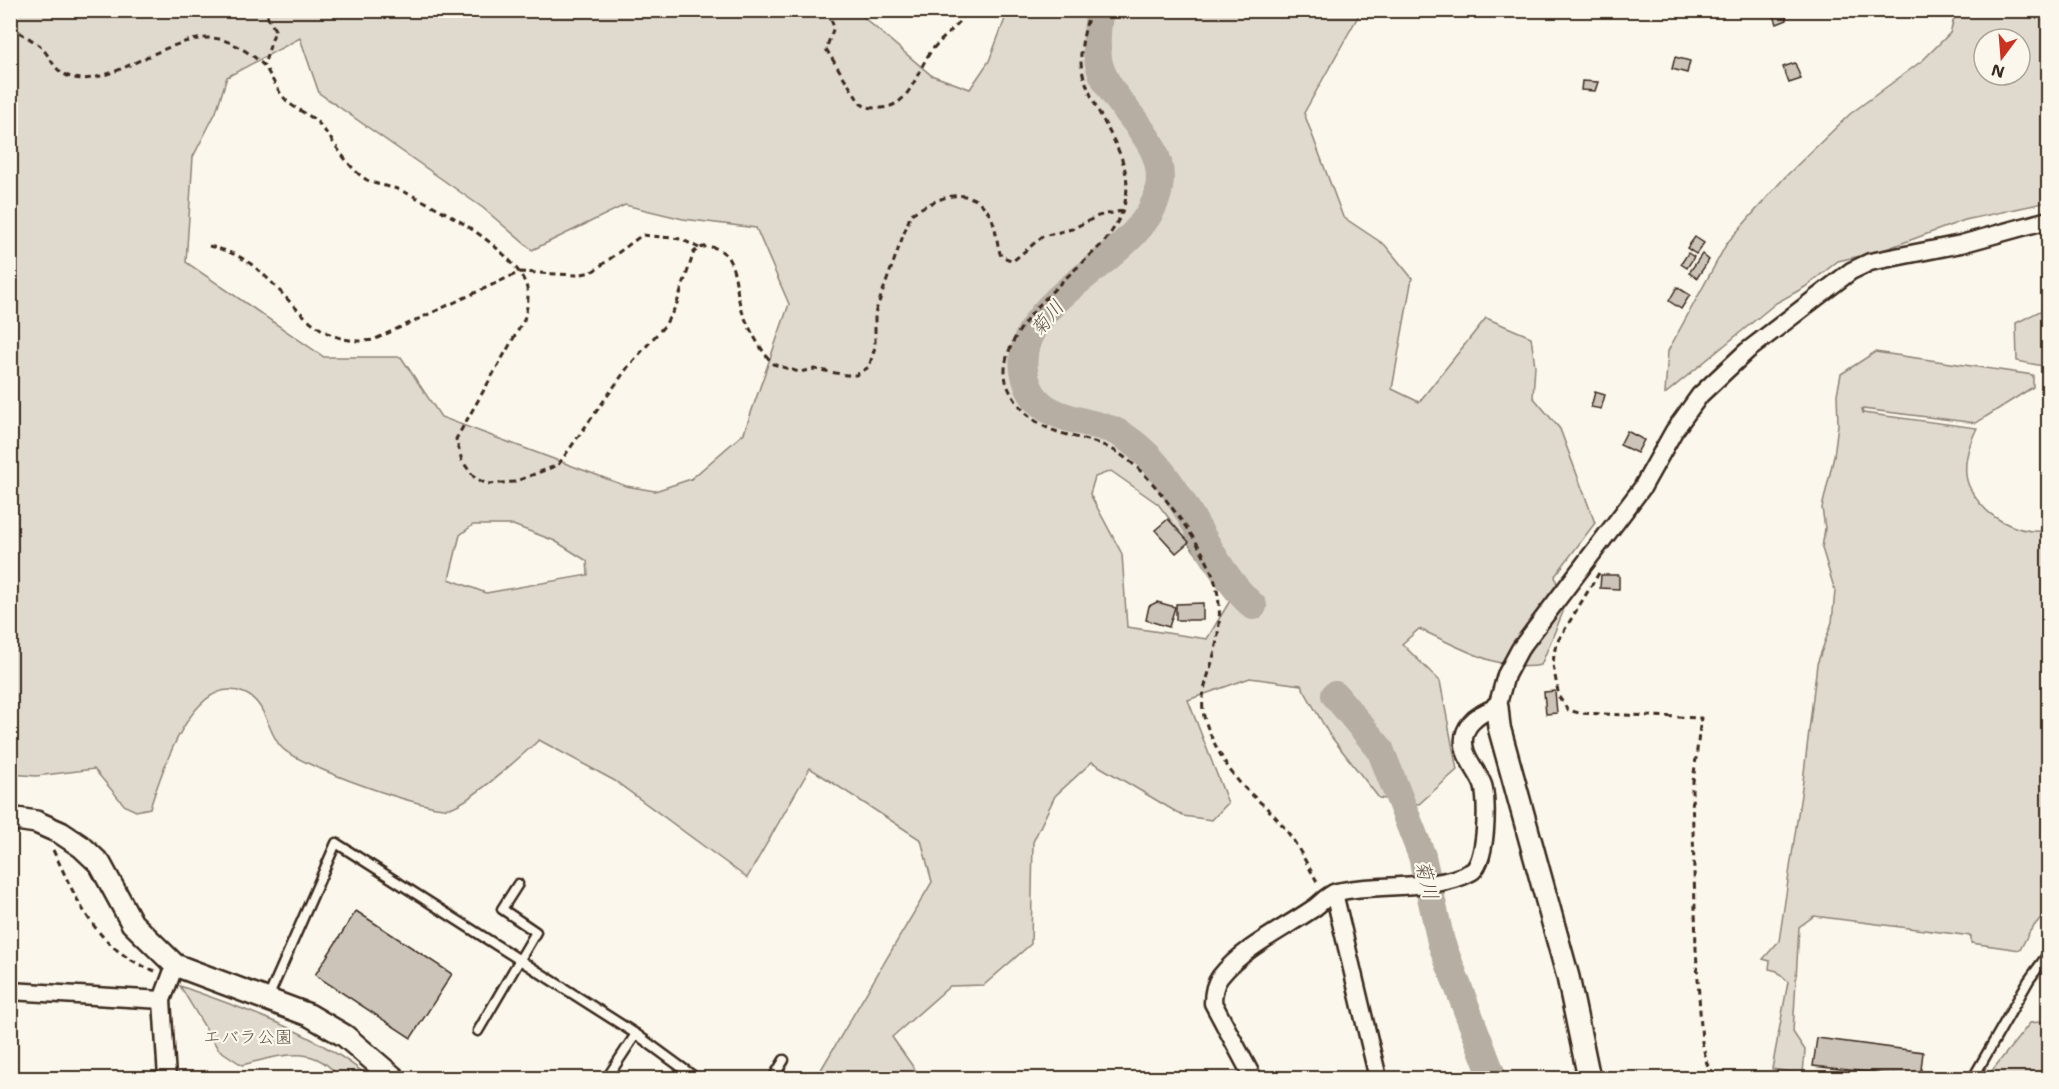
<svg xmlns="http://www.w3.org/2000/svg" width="2059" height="1089" font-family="'Shantell Sans','Klee One',sans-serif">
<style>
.green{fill:#dfd9ce;stroke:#8d8276;stroke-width:1.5;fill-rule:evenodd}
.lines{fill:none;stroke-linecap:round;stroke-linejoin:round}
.river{stroke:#b6aea2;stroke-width:28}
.building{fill:#ccc4b9;stroke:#3b2a1e;stroke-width:1.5}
.service-casing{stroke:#3b2a1e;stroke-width:13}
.minor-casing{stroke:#3b2a1e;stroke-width:21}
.tertiary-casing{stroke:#3b2a1e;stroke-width:26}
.path{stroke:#3b2a1e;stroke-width:3;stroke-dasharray:6 4.5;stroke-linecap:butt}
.service{stroke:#fbf7ec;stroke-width:8}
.minor{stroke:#fbf7ec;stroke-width:16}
.tertiary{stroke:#fbf7ec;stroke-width:21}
.labels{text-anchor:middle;stroke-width:4.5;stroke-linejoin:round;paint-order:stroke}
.park-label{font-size:18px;fill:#64564a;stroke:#fbf7ec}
.water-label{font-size:20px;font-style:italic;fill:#605246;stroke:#fbf7ec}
</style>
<rect width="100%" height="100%" fill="#fbf7ec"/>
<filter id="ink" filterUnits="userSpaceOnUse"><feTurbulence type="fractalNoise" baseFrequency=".0167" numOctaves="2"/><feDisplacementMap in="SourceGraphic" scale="12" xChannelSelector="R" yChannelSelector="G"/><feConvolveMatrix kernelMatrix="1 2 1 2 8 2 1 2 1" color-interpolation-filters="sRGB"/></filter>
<g filter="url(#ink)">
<g class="green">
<path d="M10,11H856L931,75L970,89L989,61L1008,11H1361L1304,113L1343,217L1385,245L1412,278L1392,389L1419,402L1486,318L1531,337L1535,366L1533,397L1560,429L1595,523L1555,576L1563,612L1541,665C1502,674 1454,644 1419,629L1402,644L1440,681L1457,770L1419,804L1379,798L1329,734L1301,685L1250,678L1188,700L1228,803L1212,820L1183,816L1092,762L1055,796L1033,842L1031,944L984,985L950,986L892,1037L921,1078H816L932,882L921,840L810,768L747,878L615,781L539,740C522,755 468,805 449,808C426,811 298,765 282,748C267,734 268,703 244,693C193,671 161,774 150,808L136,811L125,806L94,769L36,776L11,774ZM300,38L319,93L483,208L532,250L625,205L683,219L756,228L789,304L744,433L691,479L655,491L626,486L441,417L401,357H324L186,262L193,157L216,112L227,77ZM1111,471L1158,504L1231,599L1207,639L1127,627L1122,554L1090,494L1095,477ZM473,525H513L555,541L587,561L588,575L486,593L449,579L460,535Z"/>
<path d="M1956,11H2048V202L1965,220L1878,252L1838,261L1805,287L1776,303L1665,394L1668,351L1727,243L1785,177L1850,114L1923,60L1950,33ZM1984,39H2020V75H1984Z"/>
<path d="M2048,307V367L2017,361L2016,323Z"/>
<path d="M1875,352L2033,375V387L1976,423L1862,409L1863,413L1977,428C1969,444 1961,468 1969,486C1983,517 2016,534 2048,531V909L2030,931L2020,950L1971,943V936L1814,916L1799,927L1793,1032L1805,1050L1803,1074L1772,1069L1788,982L1777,971L1769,969L1770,961L1763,959L1779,941L1803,781L1817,664L1832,622L1835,591L1822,548L1825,528L1822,508L1834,456L1838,424L1837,394L1841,374Z"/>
<path d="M180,986C247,1010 315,1032 370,1078H339C314,1042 279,1056 242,1065L218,1049Z"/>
<path d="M2048,1021V1078H1986L2030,1023Z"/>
</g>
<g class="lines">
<g class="river">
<path d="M1100,10C1097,27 1095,47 1099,64C1111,108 1168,138 1159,188C1147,260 1013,294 1024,370C1031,419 1074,417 1110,429C1124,434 1140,448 1150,458C1192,503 1209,566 1253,606"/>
<path d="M1335,695L1380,749L1422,856L1441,942L1493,1078"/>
</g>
</g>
<g class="building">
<path d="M1772,10H1784L1787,20L1777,24Z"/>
<path d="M1675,57L1690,61L1687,73L1672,69Z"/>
<path d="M1795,63L1801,79L1789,83L1783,67Z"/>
<path d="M1582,81L1598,82L1595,91L1581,90Z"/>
<path d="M1695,237L1704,243L1696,254L1687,248Z"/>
<path d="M1688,253L1694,257L1687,268L1681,264Z"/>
<path d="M1702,254L1709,260L1697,278L1689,273Z"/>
<path d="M1677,287L1690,295L1681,309L1669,301Z"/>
<path d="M1595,392L1605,395L1601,409L1591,407Z"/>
<path d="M1627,431L1644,440L1637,453L1620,445Z"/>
<path d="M1168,519L1189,542L1176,553L1155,530Z"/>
<path d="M1601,575H1619V589L1600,588Z"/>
<path d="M1157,602L1175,607L1169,627L1146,620L1149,606Z"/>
<path d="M1203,603V620H1176V604Z"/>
<path d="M1555,691L1557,713L1546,714L1544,692Z"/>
<path d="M356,911L452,974L411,1038L315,975Z"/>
<path d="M1817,1038L1923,1052L1920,1078L1813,1066Z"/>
</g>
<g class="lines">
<defs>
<g id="service">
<path d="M268,998L336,843L636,1034L696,1078"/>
<path d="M478,1031L536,932L502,909L518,884"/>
<path d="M607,1078L636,1034"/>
<path d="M773,1078L784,1060"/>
<path d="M1973,1078L2029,980L2048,954"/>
</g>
<g id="minor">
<path d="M1334,893L1378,1078"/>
<path d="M10,991L162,1000"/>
<path d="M167,1078L162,1000L175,965"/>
<path d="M1253,1078L1213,1003C1213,994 1214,985 1220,977C1243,948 1280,931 1311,910C1320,905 1326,895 1337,892C1377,882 1435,892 1471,872C1487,864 1488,801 1483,785C1479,774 1470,764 1466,753C1457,728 1477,714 1497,707L1506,675L1520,649L1642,488L1674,431L1700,395L1747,351L1851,271L1870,262L1961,244L2048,220"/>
</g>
<g id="tertiary">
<path d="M1497,707L1499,727L1568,977L1589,1078"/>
<path d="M10,818L36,822L61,833L82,847L100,864L132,923L175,965L309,1015L345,1036L394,1078"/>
</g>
</defs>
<use href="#service" class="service-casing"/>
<use href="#minor" class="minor-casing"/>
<use href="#tertiary" class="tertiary-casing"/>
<g class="path">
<path d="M258,10L267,16L275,30L264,65"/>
<path d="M827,10L834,27L826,49L860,103C865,107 870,108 877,108C911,109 915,72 932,50C943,36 959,28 965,10"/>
<path d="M1090,10C1085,30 1077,54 1083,74C1102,138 1158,174 1104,242C1074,273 995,332 1006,381C1009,393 1017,403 1025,412C1053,440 1083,433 1115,451C1137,464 1157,487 1172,508C1212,561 1231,594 1212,662C1206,683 1198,701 1206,723C1212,741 1224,763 1236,778C1248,794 1266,805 1278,820C1295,839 1306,863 1319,885"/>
<path d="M10,27C20,33 32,39 41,47C51,57 53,70 68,76C108,93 175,26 223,40C236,44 257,57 265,67C273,79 277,91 287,101C297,111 311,114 320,125C335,142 347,168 367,180C376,185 388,186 397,189C435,204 511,246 526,285C530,297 527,308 524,320L456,439L462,461L475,478L487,484L514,482L558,465L628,367L665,325L676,306L694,252C700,247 704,246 711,247C739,251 734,291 742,311C749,329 760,349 773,364L799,372L815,369L846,375H856L869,367L875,347V313L911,214C936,199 970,181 990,215C997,227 996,243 1001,256L1013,261L1043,236L1072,229L1098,216L1122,211"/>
<path d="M209,246C223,249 236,254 248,262C289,290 312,349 373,340L520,272L576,275L592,272L642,235L681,239L699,248"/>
<path d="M1599,573L1556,644L1554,654L1553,665L1559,697L1568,710L1579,713L1701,718L1692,790L1696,949L1702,1042L1707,1064L1717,1078"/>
<path d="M53,850C78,902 96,950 155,971"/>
</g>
<use href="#service" class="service"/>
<use href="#minor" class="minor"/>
<use href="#tertiary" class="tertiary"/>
</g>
</g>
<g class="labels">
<g class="park-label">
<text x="248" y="1043">エバラ公園</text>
</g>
<g class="water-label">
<text transform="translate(1047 318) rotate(-50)" y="7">菊川</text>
<text transform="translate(1427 880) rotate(76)" y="7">菊川</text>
</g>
</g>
<rect width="2059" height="1089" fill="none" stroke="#fbf7ec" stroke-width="36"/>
<rect x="18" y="18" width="2023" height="1053" fill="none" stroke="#3b2a1e" stroke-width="2" filter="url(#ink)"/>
<g transform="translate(2002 57) rotate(196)"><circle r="28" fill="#fbf7ec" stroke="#aea59a" stroke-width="1.5"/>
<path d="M0-4.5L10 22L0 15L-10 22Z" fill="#c8321e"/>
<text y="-9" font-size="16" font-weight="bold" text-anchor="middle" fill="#3b2a1e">N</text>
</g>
</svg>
